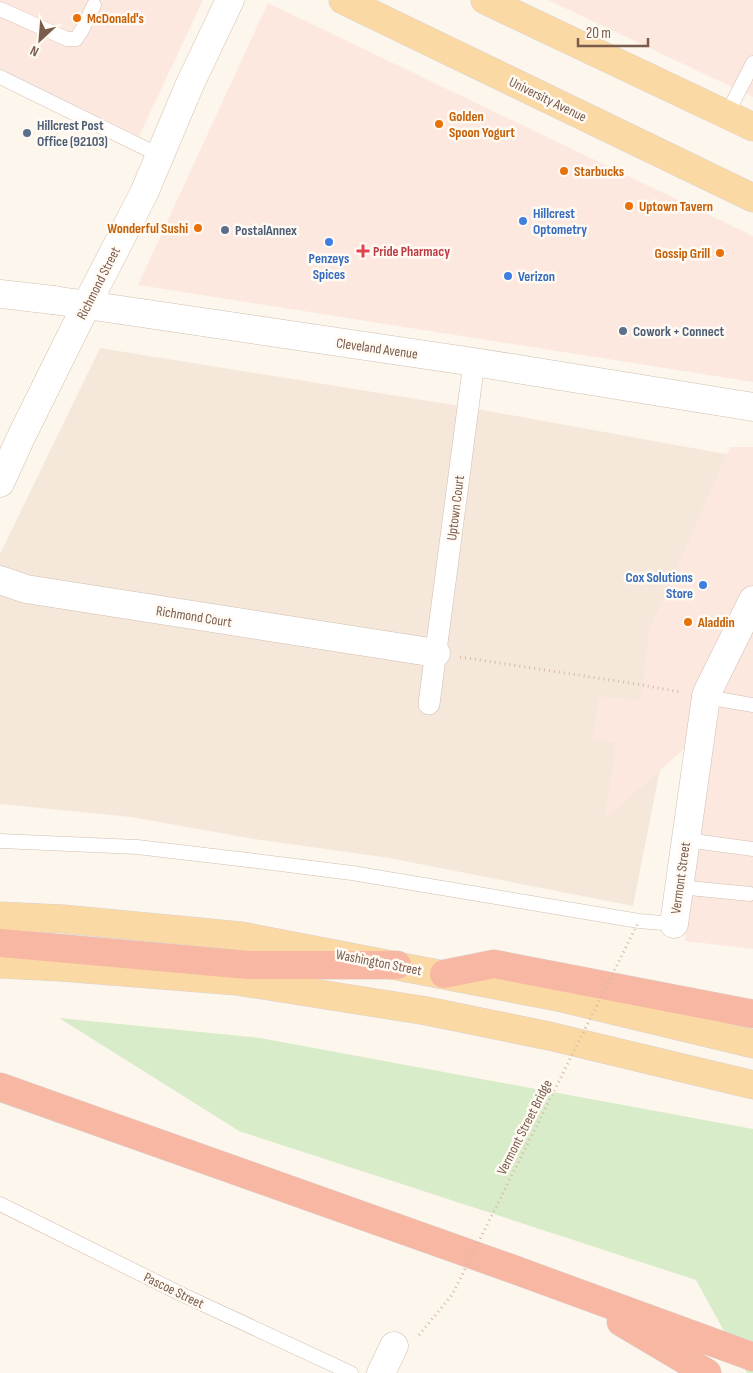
<svg xmlns="http://www.w3.org/2000/svg" width="753" height="1373" font-family="'Sofia Sans Condensed',sans-serif">
<style>
.residential{fill:#f5e8da}
.commercial{fill:#fde8e0}
.green{fill:#d8ecc9}
.lines{fill:none;stroke-linecap:round;stroke-linejoin:round}
.service-casing{stroke:#d1beb0;stroke-width:15}
.pedestrian-casing{stroke:#d1beb0;stroke-width:22}
.minor-casing{stroke:#d1beb0;stroke-width:29}
.tertiary-casing{stroke:#d1beb0;stroke-width:29}
.secondary-casing{stroke:#d6c0b0;stroke-width:29}
.primary-casing{stroke:#dad1cd;stroke-width:29}
.motorway-casing{stroke:#dad1cd;stroke-width:29}
.path{stroke:#d9b8a5;stroke-width:3;stroke-dasharray:1 4;stroke-linecap:butt}
.service{stroke:#fff;stroke-width:14}
.pedestrian{stroke:#fff;stroke-width:21}
.minor{stroke:#fff;stroke-width:28}
.tertiary{stroke:#fff;stroke-width:28}
.secondary{stroke:#fff;stroke-width:28}
.primary{stroke:#fbd9a5;stroke-width:28}
.motorway{stroke:#f7b7a3;stroke-width:28}
.path-bridge{stroke:#d9b8a5;stroke-width:3;stroke-dasharray:1 4;stroke-linecap:butt}
.food-dot{fill:#e8710a;stroke:#fffaf3;stroke-width:2}
.service-dot{fill:#5c6f8a;stroke:#fffaf3;stroke-width:2}
.shop-dot{fill:#3f7fe0;stroke:#fffaf3;stroke-width:2}
.health-dot{fill:#e0444e;stroke:#fffaf3;stroke-width:2}
.labels{text-anchor:middle;stroke-width:5;stroke-linejoin:round;paint-order:stroke}
.food-label{font-size:14px;font-weight:bold;fill:#c56008;stroke:#fffaf3;text-anchor:start}
.street-label{font-size:14px;fill:#7a5c4d;stroke:#fffaf3}
.service-label{font-size:14px;font-weight:bold;fill:#4e5e75;stroke:#fffaf3;text-anchor:start}
.shop-label{font-size:14px;font-weight:bold;fill:#366cbe;stroke:#fffaf3;text-anchor:start}
.health-label{font-size:14px;font-weight:bold;fill:#be3a42;stroke:#fffaf3;text-anchor:start}
</style>
<rect width="100%" height="100%" fill="#fdf6ec"/>
<path class="residential" d="M100,348L472,408L753,459L684,648L633,906L389,858L254,839L131,817L0,804V554Z"/>
<g class="commercial">
<path d="M0,0H203L139,136L0,69Z"/>
<path d="M548,0H753V97Z"/>
<path d="M268,3L753,236V382L138,285Z"/>
<path d="M730,447H753V949L685,941L710,726L605,819L616,743L593,739L599,697L641,700L649,631Z"/>
</g>
<path class="green" d="M59,1018L260,1038L753,1129V1373H747L696,1280L239,1131Z"/>
<g class="lines">
<defs>
<g id="service">
<path d="M0,9L67,39H76L82,30L94,5"/>
<path d="M0,77L159,155"/>
<path d="M727,114L753,63"/>
<path d="M706,697L753,705"/>
<path d="M686,840L753,849"/>
<path d="M0,841L137,847L248,860L352,873L639,921L674,924"/>
<path d="M679,887L750,894"/>
<path d="M0,1204L183,1295L351,1373"/>
</g>
<path id="pedestrian" d="M429,704L474,362"/>
<g id="minor">
<path d="M0,580L26,589L436,653"/>
<path d="M674,924L706,697"/>
<path d="M381,1373L394,1346"/>
</g>
<g id="tertiary">
<path d="M53,300L474,362L753,407"/>
<path d="M0,483L22,435L86,306"/>
<path d="M706,697L708,691L753,600"/>
</g>
<g id="secondary">
<path d="M0,294L53,300"/>
<path d="M86,306L144,193L190,84L230,0"/>
</g>
<g id="primary">
<path d="M343,0L753,198"/>
<path d="M485,0L753,127"/>
<path d="M0,916L63,919L241,936L558,997L753,1044"/>
<path d="M0,964L61,967L237,981L427,1011L549,1036L753,1085"/>
</g>
<g id="motorway">
<path d="M0,943L248,965H397"/>
<path d="M444,974L494,964L753,1014"/>
<path d="M0,1087L507,1267L753,1357"/>
<path d="M621,1322L707,1373"/>
</g>
</defs>
<use href="#service" class="service-casing"/>
<use href="#pedestrian" class="pedestrian-casing"/>
<use href="#minor" class="minor-casing"/>
<use href="#tertiary" class="tertiary-casing"/>
<use href="#secondary" class="secondary-casing"/>
<use href="#primary" class="primary-casing"/>
<use href="#motorway" class="motorway-casing"/>
<path class="path" d="M460,657L630,683L681,692"/>
<use href="#service" class="service"/>
<use href="#pedestrian" class="pedestrian"/>
<use href="#minor" class="minor"/>
<use href="#tertiary" class="tertiary"/>
<use href="#secondary" class="secondary"/>
<use href="#primary" class="primary"/>
<use href="#motorway" class="motorway"/>
<path class="path-bridge" d="M419,1335L452,1295L639,921"/>
</g>
<g class="food-dot">
<circle cx="77" cy="18" r="5"/>
<circle cx="439" cy="124" r="5"/>
<circle cx="564" cy="171" r="5"/>
<circle cx="629" cy="206" r="5"/>
<circle cx="198" cy="228" r="5"/>
<circle cx="720" cy="253" r="5"/>
<circle cx="688" cy="622" r="5"/>
</g>
<g class="service-dot">
<circle cx="27" cy="133" r="5"/>
<circle cx="225" cy="230" r="5"/>
<circle cx="623" cy="331" r="5"/>
</g>
<g class="shop-dot">
<circle cx="523" cy="221" r="5"/>
<circle cx="329" cy="242" r="5"/>
<circle cx="508" cy="276" r="5"/>
<circle cx="703" cy="585" r="5"/>
</g>
<path class="health-dot" d="M360.5 243.5h5v5h5v5h-5v5h-5v-5h-5v-5h5z"/>
<g class="labels">
<g class="food-label">
<text x="87" y="23">McDonald's</text>
<text x="449" y="121">Golden<tspan x="449" dy="16">Spoon Yogurt</tspan></text>
<text x="574" y="176">Starbucks</text>
<text x="639" y="211">Uptown Tavern</text>
<text x="188" y="233" text-anchor="end">Wonderful Sushi</text>
<text x="710" y="258" text-anchor="end">Gossip Grill</text>
<text x="698" y="627">Aladdin</text>
</g>
<g class="street-label">
<text transform="translate(548 99) rotate(26)" y="5">University Avenue</text>
<text transform="translate(98 283) rotate(-63)" y="5">Richmond Street</text>
<text transform="translate(377 348) rotate(8)" y="5">Cleveland Avenue</text>
<text transform="translate(455 508) rotate(-83)" y="5">Uptown Court</text>
<text transform="translate(194 616) rotate(9)" y="5">Richmond Court</text>
<text transform="translate(680 878) rotate(-82)" y="5">Vermont Street</text>
<text transform="translate(379 962) rotate(11)" y="5">Washington Street</text>
<text transform="translate(524 1127) rotate(-63)" y="5">Vermont Street Bridge</text>
<text transform="translate(174 1290) rotate(26)" y="5">Pascoe Street</text>
</g>
<g class="service-label">
<text x="37" y="130">Hillcrest Post<tspan x="37" dy="16">Office (92103)</tspan></text>
<text x="235" y="235">PostalAnnex</text>
<text x="633" y="336">Cowork + Connect</text>
</g>
<g class="shop-label">
<text x="533" y="218">Hillcrest<tspan x="533" dy="16">Optometry</tspan></text>
<text x="329" y="263" text-anchor="middle">Penzeys<tspan x="329" dy="16">Spices</tspan></text>
<text x="518" y="281">Verizon</text>
<text x="693" y="582" text-anchor="end">Cox Solutions<tspan x="693" dy="16">Store</tspan></text>
</g>
<g class="health-label">
<text x="373" y="256">Pride Pharmacy</text>
</g>
</g>
<g transform="translate(40 40) rotate(206)" stroke="#fffaf3" stroke-width="4" paint-order="stroke">
<path d="M0-4L9 19L0 12L-9 19Z" fill="#7a5c4d"/>
<text y="-8" font-size="14" font-weight="bold" text-anchor="middle" fill="#7a5c4d">N</text>
</g>
<path d="M578 38v8h70v-8" fill="none" stroke="#7a5c4d" stroke-width="2.5"/>
<text x="586" y="38" font-size="15" fill="#7a5c4d" stroke="#fffaf3" stroke-width="4" paint-order="stroke">20 m</text>
</svg>
